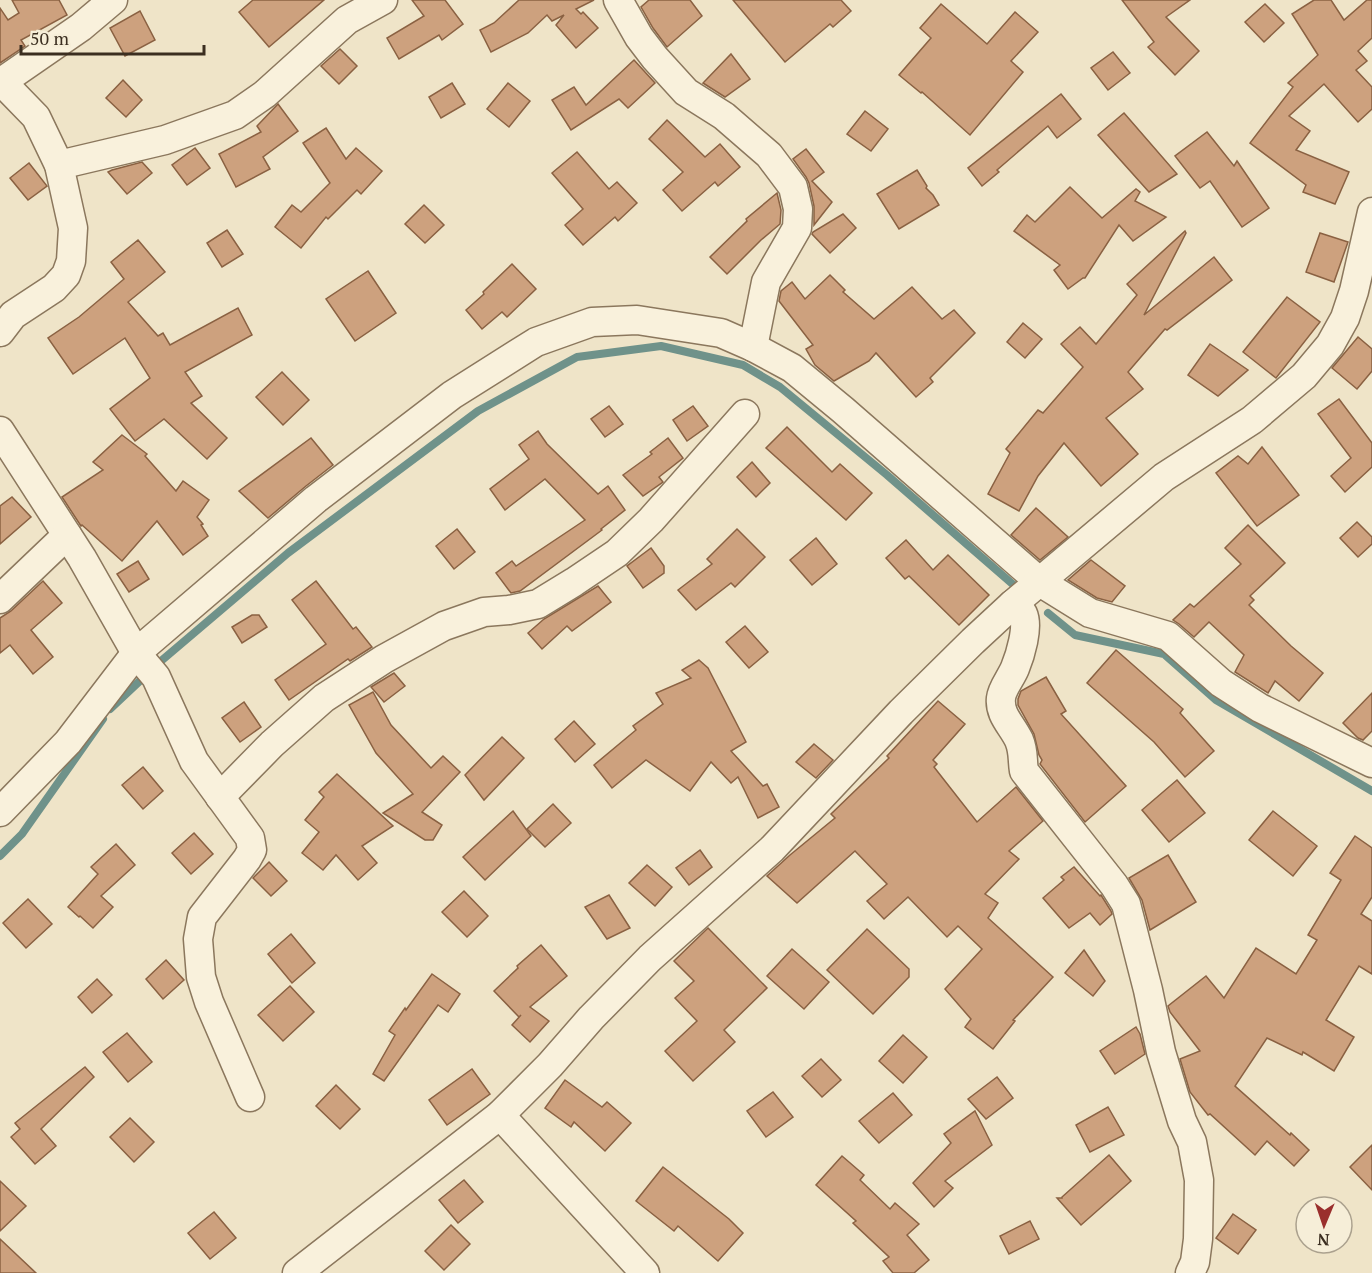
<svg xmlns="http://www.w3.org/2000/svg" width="1372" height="1273" font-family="'PT Serif',serif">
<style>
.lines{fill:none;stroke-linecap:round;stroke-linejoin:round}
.stream{stroke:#6f928a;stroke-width:8}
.building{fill:#cda17e;stroke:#8a6142;stroke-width:1.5}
.minor-casing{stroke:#8b775d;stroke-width:31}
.minor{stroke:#f9f1dc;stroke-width:28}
</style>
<rect width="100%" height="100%" fill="#efe4c8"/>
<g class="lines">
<g class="stream">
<path d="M1048,613L1075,635L1164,654L1216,700L1372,791"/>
<path d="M110,709L161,661L288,553L478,411L577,357L661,346L743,365L780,387L887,475L1016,587"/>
<path d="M0,856L22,834L103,719"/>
</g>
</g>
<g class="building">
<path d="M12,0H59L67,15L21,40L25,46L0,63V8L8,20L19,13Z"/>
<path d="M253,0H324L269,47L239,12Z"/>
<path d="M412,0H445L463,24L442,40L439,35L399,59L387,38L424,16Z"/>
<path d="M519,0H594L576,9L581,14L583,12L598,28L576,48L556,25L564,15L552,21L547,15L528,33L491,52L480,30L494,23Z"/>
<path d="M649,0H690L702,16L667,47L653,28L641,7Z"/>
<path d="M733,0H841L851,11L833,27L830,24L785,62Z"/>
<path d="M1122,0H1190L1166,17L1199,51L1175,75L1148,47L1154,42Z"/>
<path d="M1314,0H1331L1344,20L1367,0H1372V38L1358,51L1367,61L1356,70L1372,87V109L1358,122L1324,84L1289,116L1310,131L1296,150L1349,172L1335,204L1303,192L1306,185L1250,143L1293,87L1288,83L1318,55L1292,14Z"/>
<path d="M941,4L987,44L1015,12L1038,32L1011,61L1023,72L970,135L922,92L921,93L899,75L931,38L920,28Z"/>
<path d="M1265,4L1284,23L1264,42L1245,22Z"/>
<path d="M140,11L155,40L125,56L110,28Z"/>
<path d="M340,49L357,66L339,84L321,66Z"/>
<path d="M1113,52L1130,73L1108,90L1091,68Z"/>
<path d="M731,54L750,79L725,97L703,83Z"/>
<path d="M634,60L655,83L628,108L619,99L571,130L552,100L574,87L586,105Z"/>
<path d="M123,80L142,100L126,117L106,98Z"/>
<path d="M452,83L465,104L441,118L429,97Z"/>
<path d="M508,83L530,101L509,127L487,109Z"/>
<path d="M1061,94L1081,119L1057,138L1048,126L997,170L999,172L982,186L968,168Z"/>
<path d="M278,104L298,131L263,157L270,169L236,187L219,154L261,132L257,126Z"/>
<path d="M865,111L888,129L871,151L847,134Z"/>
<path d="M1124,113L1177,174L1149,192L1098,135Z"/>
<path d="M667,120L705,157L720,144L740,167L718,186L715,182L682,211L663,190L683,172L649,139Z"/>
<path d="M326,128L346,159L356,148L382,171L361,194L357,190L328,219L326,217L301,248L275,227L292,205L301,212L330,183L303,143Z"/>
<path d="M1207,132L1234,166L1237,161L1269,208L1242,227L1210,181L1200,188L1175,156Z"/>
<path d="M195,148L210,168L187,185L172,165Z"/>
<path d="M806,149L824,172L812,181L832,202L814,225V206L809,183L806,177L793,159Z"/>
<path d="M577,152L609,189L617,182L637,203L618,221L615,217L583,245L565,225L583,209L552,173Z"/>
<path d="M142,162L152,173L127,194L108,172L112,170Z"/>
<path d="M29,163L47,186L28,200L10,178Z"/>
<path d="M917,170L927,186L926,188L933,195L939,205L899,229L877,194Z"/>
<path d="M1070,187L1102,218L1136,189L1140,192L1135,201L1166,217L1133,241L1119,225L1085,278H1083L1068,289L1054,270L1060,265L1014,231L1027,215L1035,222Z"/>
<path d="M777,193L781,210L780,224L761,240L727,274L710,257L747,221L746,219Z"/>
<path d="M424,205L444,225L425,243L405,224Z"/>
<path d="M843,214L856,228L830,253L812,234L813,232Z"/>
<path d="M227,230L243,254L222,267L207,243Z"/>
<path d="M1185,231L1186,233L1144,315L1214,257L1232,280L1167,330L1165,329L1128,372L1143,389L1106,418L1138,454L1101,486L1064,443L1038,476L1019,511L988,494L1010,453L1006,449L1038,410L1043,413L1083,367L1061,344L1080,327L1096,344L1137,295L1127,284Z"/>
<path d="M1320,233L1348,242L1334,282L1306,272Z"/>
<path d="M138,240L165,272L128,302L158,336L163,333L170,345L238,308L252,335L185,372L202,396L191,403L227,438L207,459L164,419L135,441L110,409L150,378L125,338L73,374L48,338L79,317L124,279L111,262Z"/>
<path d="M512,264L536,289L507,317L502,312L482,329L466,310L484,294L483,292Z"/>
<path d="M368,271L396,313L355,341L326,299Z"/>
<path d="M830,275L845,290L843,292L874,319L912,287L942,319L954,310L975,333L930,378L933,382L916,397L876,353L869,361L834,381L815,365L806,349L813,345L779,301L781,291L792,282L805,299Z"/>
<path d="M1287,297L1320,322L1276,378L1243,352Z"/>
<path d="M1023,323L1042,339L1025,358L1007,342Z"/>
<path d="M1358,337L1372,349V371L1357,389L1332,368Z"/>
<path d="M1210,344L1248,370L1218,396L1188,375Z"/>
<path d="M282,372L309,400L283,425L256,397Z"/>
<path d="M1339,399L1372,443V467L1345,492L1331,476L1351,458L1318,414Z"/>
<path d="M609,406L623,424L605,437L591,419Z"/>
<path d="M693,406L708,426L687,441L673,420Z"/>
<path d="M787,427L832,472L840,464L872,493L846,520L766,448Z"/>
<path d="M538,431L547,444L598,494L608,486L625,510L601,529L602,530L520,591L511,593L496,573L512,561L516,566L585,520L545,479L505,510L490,489L529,459L519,445Z"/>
<path d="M122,435L147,454L145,456L176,491L183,481L209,500L197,517L203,524L201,525L208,536L183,555L157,521L122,561L82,525L81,526L62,497L103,470L93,462Z"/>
<path d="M311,438L333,465L306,486L268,518L239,491Z"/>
<path d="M668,438L683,458L659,477L663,482L643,496L623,475L652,454L650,452Z"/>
<path d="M1262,447L1299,495L1257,526L1216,473L1238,456L1248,464Z"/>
<path d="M752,462L770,483L756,497L737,477Z"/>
<path d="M12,497L31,517L0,544V506Z"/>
<path d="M1036,508L1068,537L1040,560L1011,535Z"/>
<path d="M1357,522L1372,537V544L1358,557L1340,538Z"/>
<path d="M1248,525L1285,563L1250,596L1254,600L1249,605L1291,646L1323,673L1299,701L1275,681L1268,693L1235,672L1244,655L1209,622L1194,637L1179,624L1173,620L1190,604L1194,607L1241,564L1225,548Z"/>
<path d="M457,529L475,552L454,569L436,546Z"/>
<path d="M737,529L765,557L735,587L731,583L696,610L678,590L712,564L707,559Z"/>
<path d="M816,538L837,564L812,585L790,560Z"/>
<path d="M906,540L933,570L948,555L989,595L959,625L909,576L905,579L886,558Z"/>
<path d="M651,548L664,566V573L643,588L627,566Z"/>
<path d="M1091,560L1125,586L1112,602L1097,598L1068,580Z"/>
<path d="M138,561L149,579L129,592L117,574Z"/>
<path d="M43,581L62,603L31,630L53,657L33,674L10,645L0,653V618L11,611Z"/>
<path d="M316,581L353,629L356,627L372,647L350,661L348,659L289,700L275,680L326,644L292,600Z"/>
<path d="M598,586L611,602L572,631L567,626L542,649L528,633L544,619Z"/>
<path d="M252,615H259L267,627L242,643L232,627Z"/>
<path d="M745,626L768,652L749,668L726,642Z"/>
<path d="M1116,650L1183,709L1180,713L1214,751L1185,777L1154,742L1087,683Z"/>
<path d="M699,660L708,668L746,742L731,751L763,786L767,784L779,807L758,818L738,777L731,783L711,762L690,791L646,760L612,788L594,765L636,730L633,726L663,704L656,693L691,678L682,670Z"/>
<path d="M394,673L405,686L384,702L371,687Z"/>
<path d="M1046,677L1066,711L1061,714L1126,786L1085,822L1040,764L1042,760L1039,755L1034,734L1018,705V699L1021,691Z"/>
<path d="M373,692L391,725L431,768L443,756L460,772L422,812L442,825L433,840H425L383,813L413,794L376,753L349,705Z"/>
<path d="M1372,693V731L1363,740L1358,738L1343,723Z"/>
<path d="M938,701L965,724L933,760L937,764L934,767L977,822L1016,787L1043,821L1009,851L1019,859L985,894L998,903L988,918L1053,977L1013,1020L1015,1021L993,1049L965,1027L971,1019L945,989L982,949L958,926L947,937L908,897L884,919L867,901L887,884L855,851L797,903L767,876L790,855L835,818L831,814L889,758L887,756Z"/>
<path d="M244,702L261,727L240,742L222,718Z"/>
<path d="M574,721L595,744L575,762L555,739Z"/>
<path d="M502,737L524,758L484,800L465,775Z"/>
<path d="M814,744L833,760L816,778L796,762Z"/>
<path d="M143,767L163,791L143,809L122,785Z"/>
<path d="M337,774L393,826L362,846L377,863L358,880L336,855L323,870L302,853L319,832L305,820L324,797L319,792Z"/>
<path d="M1177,780L1205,813L1169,842L1142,810Z"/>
<path d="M553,804L571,823L545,847L527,829Z"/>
<path d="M513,811L531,836L485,880L463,857Z"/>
<path d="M1273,811L1317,846L1293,876L1249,840Z"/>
<path d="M194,833L213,854L191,874L172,853Z"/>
<path d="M1355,836L1372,848V897L1361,914L1372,921V974L1359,966L1326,1020L1354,1037L1334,1071L1303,1052L1302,1055L1267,1038L1235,1086L1290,1135L1291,1133L1309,1150L1294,1166L1267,1141L1255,1155L1210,1114L1208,1115L1190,1092L1180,1059L1200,1051L1170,1012L1168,1006L1206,976L1224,998L1256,948L1296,974L1317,940L1308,935L1341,880L1330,873Z"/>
<path d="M116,844L135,865L101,896L113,907L93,928L80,916L79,917L68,907L98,874L91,867Z"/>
<path d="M700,850L712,867L689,885L676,868Z"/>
<path d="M1168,855L1196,902L1150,930L1142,900L1129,878Z"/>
<path d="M269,862L287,881L271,896L253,878Z"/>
<path d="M647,865L672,887L655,906L629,883Z"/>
<path d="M1074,867L1100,896L1101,895L1111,911L1112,914L1100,925L1090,913L1069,928L1043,898L1064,880L1061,877Z"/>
<path d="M464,891L488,916L467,937L442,912Z"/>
<path d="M609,895L630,928L607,939L585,907Z"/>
<path d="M28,899L52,924L26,948L3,923Z"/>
<path d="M708,928L767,988L724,1030L735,1042L693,1081L665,1051L697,1021L675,998L694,981L674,961Z"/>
<path d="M867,929L909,969V977L873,1014L827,970Z"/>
<path d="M291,934L315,963L292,983L268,954Z"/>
<path d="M541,945L567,976L530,1007L549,1021L530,1042L512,1025L521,1015L519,1017L494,991L518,968L517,966Z"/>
<path d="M792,949L829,982L804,1009L767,976Z"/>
<path d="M1084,950L1105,981L1093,996L1065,973Z"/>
<path d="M166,960L184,980L163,999L146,979Z"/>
<path d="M432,974L460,994L448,1012L438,1005L384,1081L373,1074L395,1035L389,1031L405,1008L406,1010Z"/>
<path d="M97,979L112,995L92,1013L78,997Z"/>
<path d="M290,986L314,1012L283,1041L258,1015Z"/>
<path d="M1136,1027L1140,1034L1145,1054L1115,1074L1100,1051Z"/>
<path d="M127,1033L152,1062L128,1082L103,1052Z"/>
<path d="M903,1035L927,1057L903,1083L879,1061Z"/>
<path d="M821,1059L841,1080L822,1097L802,1076Z"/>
<path d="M85,1067L94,1077L41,1129L56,1146L35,1164L11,1137L20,1129L15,1123Z"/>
<path d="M472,1069L490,1094L447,1125L429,1100Z"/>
<path d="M997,1077L1013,1098L986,1119L968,1099Z"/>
<path d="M565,1080L602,1107L607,1102L631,1123L605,1151L574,1122L571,1127L545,1108Z"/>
<path d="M336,1085L360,1109L340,1129L316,1106Z"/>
<path d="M773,1092L793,1117L766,1137L747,1111Z"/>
<path d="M893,1093L912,1115L879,1143L859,1121Z"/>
<path d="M1108,1107L1124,1135L1090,1152L1076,1125Z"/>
<path d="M975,1111L992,1145L945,1181L953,1188L934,1207L913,1183L951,1143L944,1134Z"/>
<path d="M130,1118L154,1142L134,1162L110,1137Z"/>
<path d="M1372,1145V1190L1350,1167Z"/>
<path d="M1109,1155L1131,1181L1081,1225L1057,1198H1062V1197Z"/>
<path d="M842,1156L864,1175L860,1180L890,1209L895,1203L919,1224L907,1235L929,1260L914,1273H893L883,1261L889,1257L853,1223L856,1221L816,1185Z"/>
<path d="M663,1167L729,1219L743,1233L718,1261L678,1226L674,1231L636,1201Z"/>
<path d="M464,1180L483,1202L458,1223L439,1200Z"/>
<path d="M0,1181L26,1206L0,1231Z"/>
<path d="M214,1212L236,1238L210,1259L188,1233Z"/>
<path d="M1233,1214L1256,1230L1238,1254L1216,1238Z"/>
<path d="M1030,1221L1039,1239L1009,1254L1000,1236Z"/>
<path d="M451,1225L470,1244L444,1270L425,1251Z"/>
<path d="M0,1239L36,1273H0Z"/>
</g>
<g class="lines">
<defs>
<g id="minor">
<path d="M618,0L639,37L655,58L686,92L724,116L769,155L793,187L798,209L797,228L766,282L753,347"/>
<path d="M0,80L36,117L59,165L73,228L71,261L66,275L54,288L13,315L0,332"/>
<path d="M0,83L81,27L113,0"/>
<path d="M59,165L165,140L235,115L265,94L347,20L383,0"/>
<path d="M0,431L82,558L136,653L156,677L194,761L250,838L252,850L247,859L202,917L198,939L201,977L209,1002L250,1097"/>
<path d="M0,599L67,535"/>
<path d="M1013,604C1017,607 1021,610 1023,614C1029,627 1020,656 1015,668C1011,678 1002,688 1001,698C999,715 1012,725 1019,740C1024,752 1022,759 1024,771L1114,885L1126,904L1148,990L1161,1052L1182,1121L1192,1142L1199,1180L1198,1239L1195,1262L1190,1273"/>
<path d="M220,797L272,744L324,698L384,659L444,626L484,612L509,610L538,604L574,582L617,553L651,520L745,414"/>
<path d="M0,812L68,742L136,653L316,499L452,395L536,342L592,322L637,320L721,333L753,347L792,368L843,410L1040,582L1090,613L1168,636L1221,683L1260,708L1372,763"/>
<path d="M500,1115L645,1273"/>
<path d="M297,1273L500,1115L550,1065L591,1018L650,958L772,849L901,712L973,641L1013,604L1164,477L1252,420L1304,376L1330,345L1345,318L1354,291L1372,212"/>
</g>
</defs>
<use href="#minor" class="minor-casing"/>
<use href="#minor" class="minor"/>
</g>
<g transform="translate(1324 1225) rotate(182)"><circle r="28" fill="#f6eed8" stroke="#aba18e" stroke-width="1.5"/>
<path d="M0-4.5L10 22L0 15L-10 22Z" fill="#9a2f2d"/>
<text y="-9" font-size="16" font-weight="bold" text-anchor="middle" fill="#3b2e20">N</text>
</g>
<path d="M21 45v9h183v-9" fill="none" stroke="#3b2e20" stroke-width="3"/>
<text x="30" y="45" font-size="18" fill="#3b2e20" stroke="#f6eed8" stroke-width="4.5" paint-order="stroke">50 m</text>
</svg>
